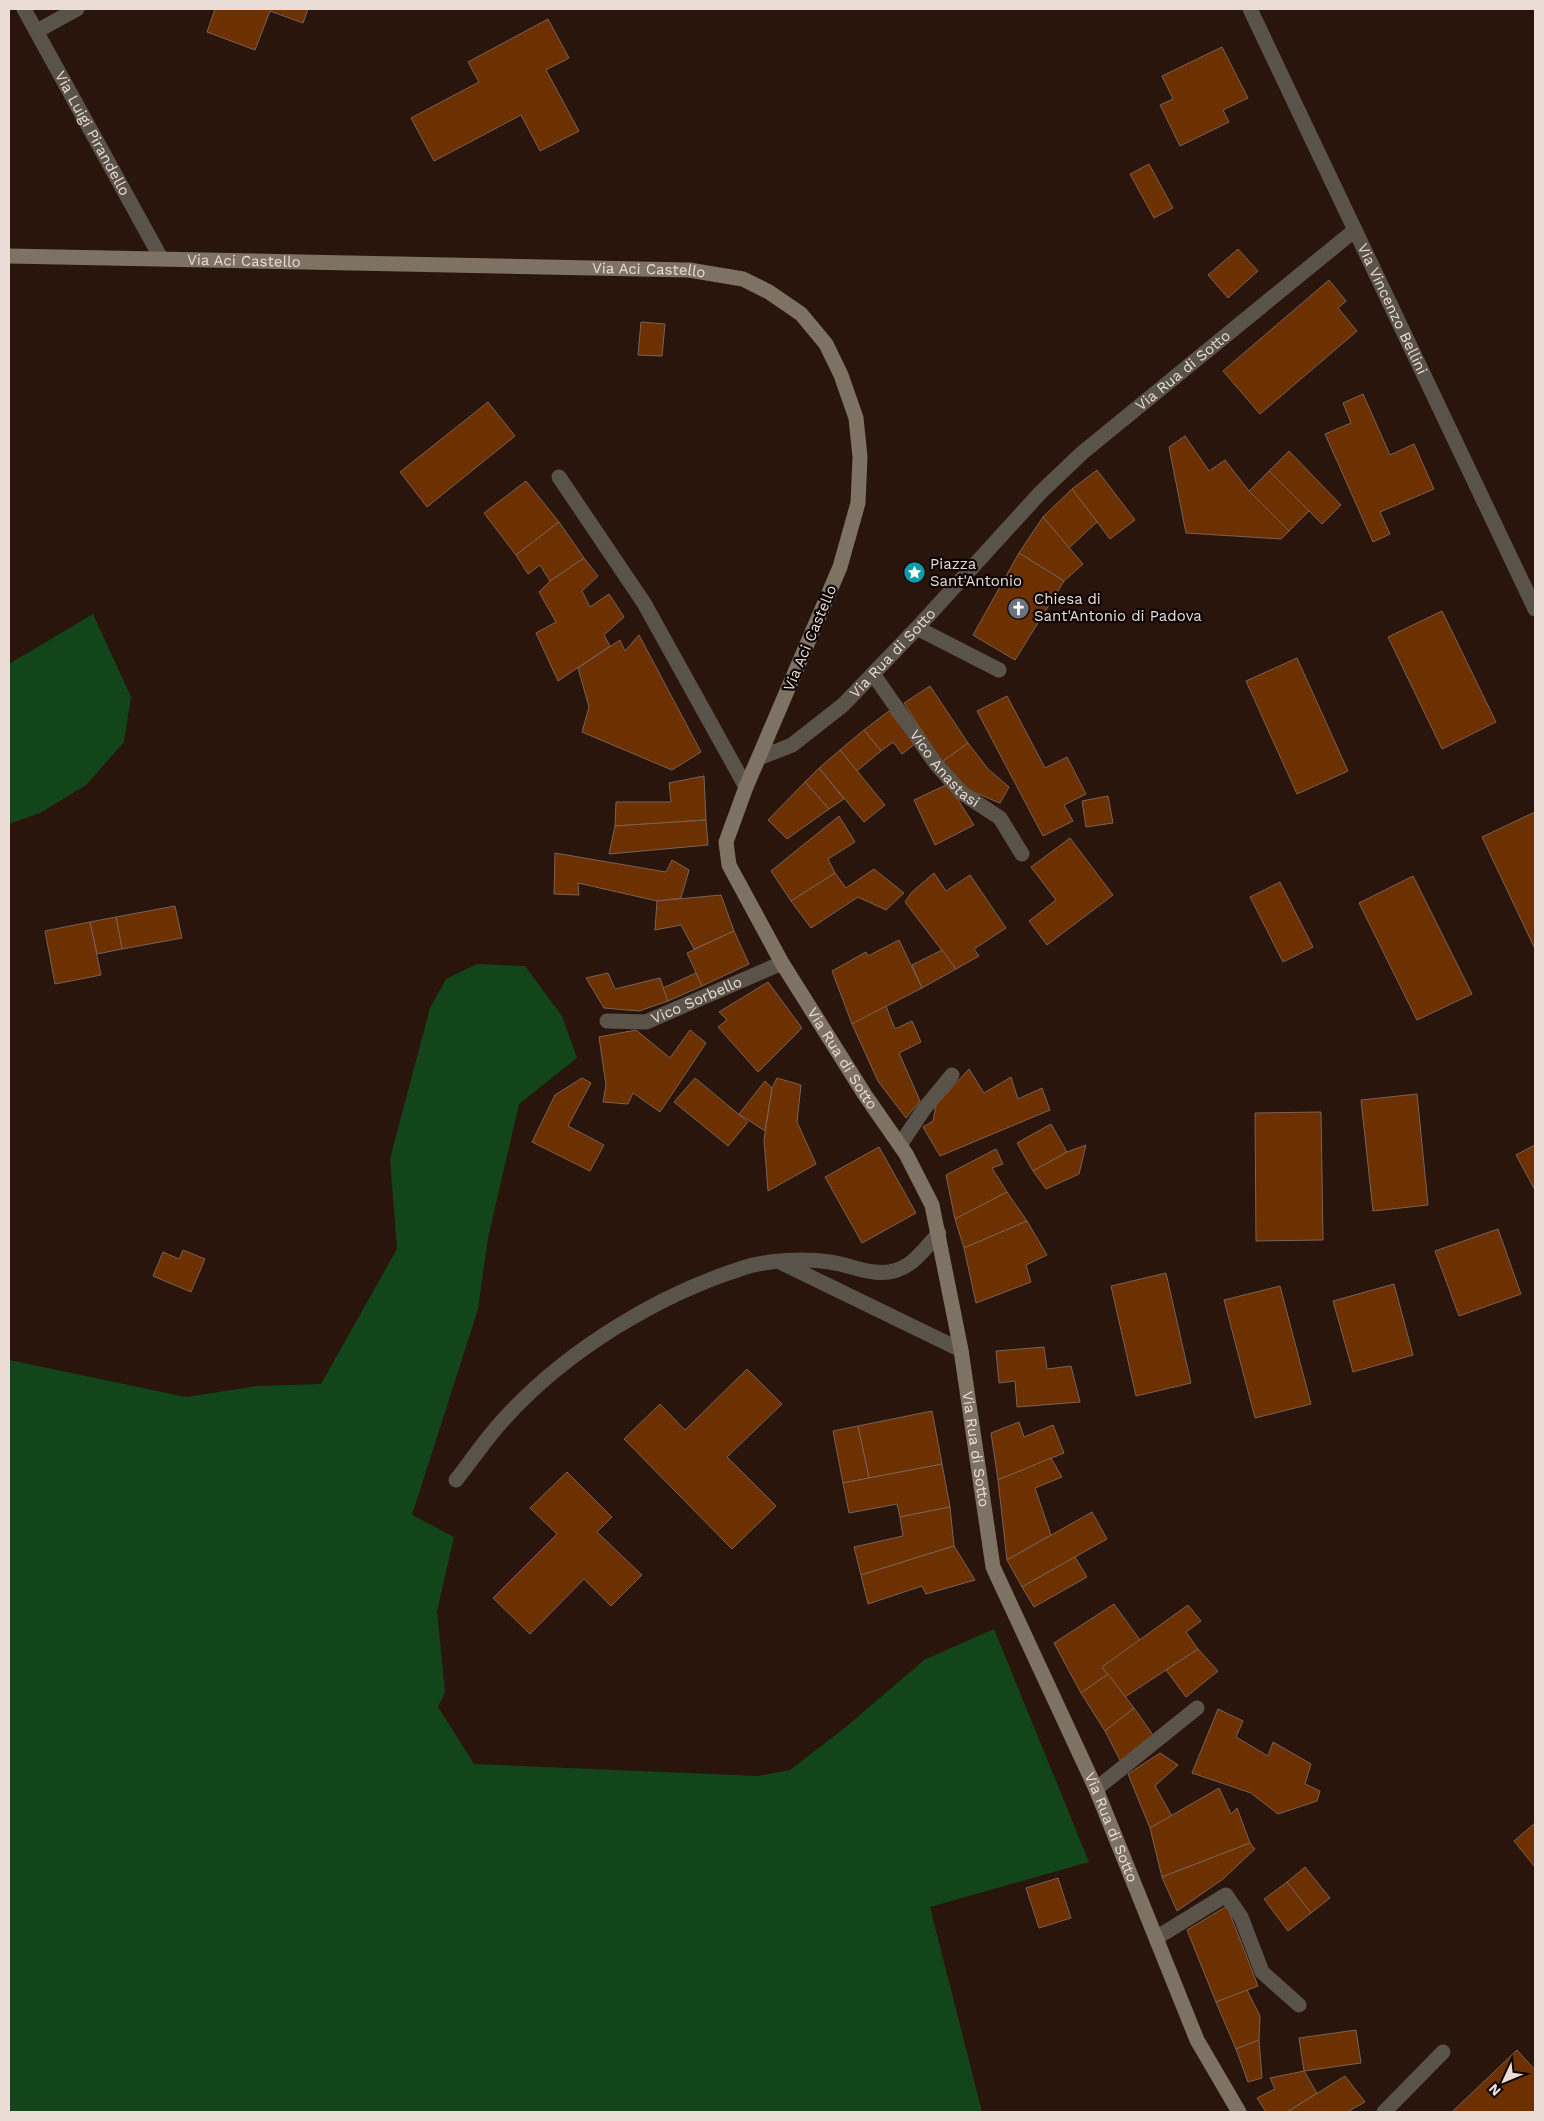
<svg xmlns="http://www.w3.org/2000/svg" width="1544" height="2121" font-family="'Work Sans',sans-serif">
<style>
.green{fill:#12451a}
.building{fill:#6c3001;stroke:#7a6255}
.lines{fill:none;stroke-linecap:round;stroke-linejoin:round}
.street{stroke:#5a534a;stroke-width:15}
.secondary{stroke:#7d7264;stroke-width:15}
.labels{text-anchor:middle;stroke-width:4.5;stroke-linejoin:round;paint-order:stroke}
.street-label{font-size:15px;fill:#ebdcd6;stroke:#0c0402}
.poi-label{font-size:15px;fill:#ebdcd6;stroke:#0c0402;text-anchor:start}
</style>
<rect width="100%" height="100%" fill="#2a150c"/>
<g class="green">
<path d="M93,614L131,697L124,742L86,785L40,813L9,824V664Z"/>
<path d="M477,964L525,966L562,1016L577,1058L519,1104L488,1238L478,1309L412,1515L454,1537L437,1611L445,1692L438,1707L474,1764L758,1776L790,1770L846,1727L924,1660L994,1629L1089,1862L930,1907L982,2112H9V1360L186,1397L257,1386L321,1384L397,1249L390,1159L430,1008L446,979Z"/>
</g>
<g class="building">
<path d="M215,9H308L303,23L270,11L255,50L207,32Z"/>
<path d="M548,19L569,58L546,70L579,131L540,151L521,115L434,161L411,118L479,82L468,62Z"/>
<path d="M1222,47L1248,98L1223,110L1229,122L1180,146L1160,105L1173,99L1162,76Z"/>
<path d="M1149,164L1173,208L1154,218L1130,174Z"/>
<path d="M1238,249L1258,271L1228,298L1208,275Z"/>
<path d="M1329,280L1346,301L1338,308L1357,331L1260,414L1223,371Z"/>
<path d="M641,322L665,324L662,356L638,355Z"/>
<path d="M1363,394L1390,455L1414,444L1434,489L1380,512L1390,534L1373,542L1325,434L1351,423L1343,403Z"/>
<path d="M488,402L515,436L427,507L400,472Z"/>
<path d="M1185,436L1209,471L1225,460L1249,491L1289,531L1281,539L1186,533L1169,447Z"/>
<path d="M1289,451L1341,505L1322,524L1269,471Z"/>
<path d="M1097,470L1135,520L1110,539L1072,489Z"/>
<path d="M1269,471L1309,511L1289,531L1249,491Z"/>
<path d="M526,481L559,522L516,555L484,513Z"/>
<path d="M1072,489L1097,522L1069,548L1043,517Z"/>
<path d="M1043,517L1083,564L1064,581L1019,553Z"/>
<path d="M559,522L584,558L550,581L540,565L528,574L516,555Z"/>
<path d="M1019,553L1064,581L1015,660L973,635Z"/>
<path d="M584,558L598,576L582,591L590,607L609,594L624,617L604,635L610,646L558,681L536,633L556,622L539,592L550,581Z"/>
<path d="M1442,611L1496,722L1442,749L1388,637Z"/>
<path d="M639,635L701,752L672,770L582,732L589,707L578,668L620,640L625,651Z"/>
<path d="M1297,658L1348,771L1297,794L1246,681Z"/>
<path d="M930,686L968,743L942,762L904,703Z"/>
<path d="M1007,696L1045,768L1067,757L1086,794L1064,805L1073,821L1043,836L977,711Z"/>
<path d="M889,711L915,744L902,754L893,742L881,751L864,730Z"/>
<path d="M864,730L881,751L857,771L840,750Z"/>
<path d="M968,743L988,769L1009,787L1000,803L964,788L942,762Z"/>
<path d="M840,750L885,805L864,822L819,768Z"/>
<path d="M819,768L844,799L829,809L805,782Z"/>
<path d="M704,776L706,820L615,826L616,802H671L669,783Z"/>
<path d="M805,782L829,809L787,839L768,820Z"/>
<path d="M948,784L974,825L935,845L914,800Z"/>
<path d="M1108,796L1113,823L1086,827L1082,801Z"/>
<path d="M1535,812V949L1482,837Z"/>
<path d="M839,816L855,842L828,859L835,873L791,901L771,871Z"/>
<path d="M706,820L708,845L609,854L615,826Z"/>
<path d="M1070,838L1113,895L1047,945L1029,921L1056,900L1031,867Z"/>
<path d="M555,853L666,872L672,860L689,870L681,898L657,901L578,883L579,895L554,894Z"/>
<path d="M874,869L904,893L886,910L858,897L811,928L791,901L835,873L846,888Z"/>
<path d="M934,873L946,891L970,875L1006,928L974,949L979,956L956,969L905,902L912,892Z"/>
<path d="M1413,876L1472,994L1417,1020L1359,903Z"/>
<path d="M1280,882L1313,947L1283,962L1250,897Z"/>
<path d="M721,895L734,931L694,949L681,925L655,930L657,901Z"/>
<path d="M175,906L182,938L122,949L116,917Z"/>
<path d="M116,917L122,949L97,954L90,922Z"/>
<path d="M90,922L101,975L55,984L45,931Z"/>
<path d="M734,931L749,964L702,986L687,953Z"/>
<path d="M899,940L922,988L852,1024L832,971L866,952L868,956Z"/>
<path d="M942,950L956,969L922,988L912,965Z"/>
<path d="M608,973L615,989L660,978L668,1001L639,1011L604,1008L586,978Z"/>
<path d="M696,973L702,986L668,1001L663,988Z"/>
<path d="M768,982L802,1028L758,1072L718,1027L727,1020L719,1012Z"/>
<path d="M886,1006L895,1029L912,1021L921,1042L899,1053L920,1101L906,1118L878,1081L852,1024Z"/>
<path d="M636,1030L670,1058L690,1030L706,1043L660,1112L633,1093L628,1104L603,1102L606,1085L599,1037Z"/>
<path d="M969,1069L984,1093L1011,1077L1018,1099L1042,1088L1050,1110L940,1156L923,1127L933,1121L936,1105Z"/>
<path d="M582,1078L591,1083L568,1126L604,1145L590,1171L532,1142L555,1095Z"/>
<path d="M695,1078L748,1122L728,1146L674,1102Z"/>
<path d="M777,1078L801,1085L797,1122L816,1164L768,1191L764,1140L772,1088Z"/>
<path d="M765,1081L772,1088L765,1131L739,1114Z"/>
<path d="M1417,1094L1428,1205L1373,1211L1361,1100Z"/>
<path d="M1321,1112L1323,1240L1256,1241L1255,1113Z"/>
<path d="M1051,1124L1067,1152L1033,1171L1017,1143Z"/>
<path d="M1086,1145L1079,1174L1046,1189L1033,1171L1067,1152Z"/>
<path d="M1535,1145V1190L1516,1155Z"/>
<path d="M879,1147L916,1213L862,1243L825,1177Z"/>
<path d="M996,1149L1003,1164L992,1168L1007,1192L955,1219L946,1175Z"/>
<path d="M1007,1192L1027,1221L964,1248L955,1219Z"/>
<path d="M1027,1221L1047,1255L1026,1265L1031,1282L976,1303L964,1248Z"/>
<path d="M1498,1229L1521,1294L1459,1316L1435,1251Z"/>
<path d="M183,1250L205,1259L191,1292L153,1276L163,1252L179,1259Z"/>
<path d="M1166,1273L1191,1383L1136,1396L1111,1286Z"/>
<path d="M1394,1284L1413,1355L1353,1372L1333,1301Z"/>
<path d="M1280,1286L1311,1404L1255,1418L1224,1300Z"/>
<path d="M1044,1347L1047,1369L1071,1366L1080,1402L1017,1407L1015,1381L999,1383L996,1351Z"/>
<path d="M747,1369L782,1404L727,1457L776,1506L732,1549L624,1439L660,1404L685,1430Z"/>
<path d="M932,1411L942,1464L869,1478L858,1426Z"/>
<path d="M1019,1422L1024,1437L1053,1425L1064,1453L998,1480L991,1433Z"/>
<path d="M858,1426L869,1478L843,1483L833,1431Z"/>
<path d="M1051,1458L1062,1477L1035,1488L1051,1535L1007,1560L998,1480Z"/>
<path d="M942,1464L950,1507L900,1517L897,1504L849,1513L843,1483Z"/>
<path d="M567,1472L612,1517L597,1532L642,1575L611,1606L584,1579L530,1634L493,1598L557,1534L530,1508Z"/>
<path d="M950,1507L954,1546L861,1575L854,1547L903,1536L900,1517Z"/>
<path d="M1092,1512L1107,1539L1022,1587L1007,1560Z"/>
<path d="M954,1546L975,1580L926,1594L922,1586L868,1604L861,1575Z"/>
<path d="M1075,1557L1087,1577L1034,1607L1022,1587Z"/>
<path d="M1114,1604L1140,1640L1102,1667L1108,1674L1081,1693L1054,1643Z"/>
<path d="M1188,1605L1201,1621L1186,1632L1198,1649L1125,1697L1102,1667Z"/>
<path d="M1198,1649L1218,1671L1186,1697L1166,1670Z"/>
<path d="M1108,1674L1134,1708L1105,1731L1081,1693Z"/>
<path d="M1134,1708L1153,1735L1121,1762L1105,1731Z"/>
<path d="M1218,1709L1243,1721L1236,1737L1268,1756L1273,1742L1311,1764L1305,1784L1320,1791L1317,1801L1278,1814L1251,1793L1192,1773Z"/>
<path d="M1160,1753L1178,1765L1155,1786L1172,1816L1150,1828L1128,1774Z"/>
<path d="M1219,1788L1231,1814L1237,1808L1250,1843L1162,1877L1150,1828Z"/>
<path d="M1535,1823V1867L1514,1841Z"/>
<path d="M1250,1843L1255,1849L1223,1879L1177,1911L1162,1877Z"/>
<path d="M1305,1867L1330,1898L1311,1913L1287,1882Z"/>
<path d="M1058,1878L1071,1918L1039,1928L1026,1888Z"/>
<path d="M1287,1882L1311,1913L1288,1931L1264,1899Z"/>
<path d="M1227,1906L1258,1986L1216,2002L1187,1930Z"/>
<path d="M1247,1990L1260,2016L1259,2040L1236,2049L1216,2002Z"/>
<path d="M1356,2030L1361,2063L1304,2071L1299,2038Z"/>
<path d="M1259,2040L1262,2078L1248,2082L1236,2049Z"/>
<path d="M1517,2050L1535,2070V2112H1452Z"/>
<path d="M1304,2071L1317,2093L1287,2112H1266L1257,2098L1275,2089L1270,2078Z"/>
<path d="M1345,2076L1365,2102L1347,2112H1287Z"/>
</g>
<g class="lines">
<g class="street">
<path id="s1" d="M24,9L161,258"/>
<path id="s2" d="M1250,9L1535,609"/>
<path d="M37,31L77,9"/>
<path d="M559,477L644,603L746,787"/>
<path d="M917,628L999,670"/>
<path id="s3" d="M873,674L936,764L962,793L1000,818L1022,854"/>
<path id="s4" d="M759,758L792,745L843,705L917,628L1040,493L1082,453L1355,230"/>
<path id="s5" d="M607,1021L646,1022L782,963"/>
<path d="M900,1145L924,1109L952,1075"/>
<path d="M782,1263L961,1350"/>
<path d="M456,1480C472,1460 487,1437 505,1418C566,1351 657,1295 743,1268C767,1260 805,1258 830,1262C851,1265 876,1278 897,1270C915,1264 926,1247 939,1233"/>
<path d="M1096,1789L1197,1708"/>
<path d="M1156,1938L1226,1895L1241,1917L1262,1972L1299,2005"/>
<path d="M1384,2112L1443,2052"/>
</g>
<path class="secondary" id="s6" d="M9,256L689,270L743,279L769,292L801,314L826,344L841,375L856,418L860,457L858,503L840,567L746,787L726,842L729,865L782,963L865,1095L906,1154L932,1205L961,1350L993,1567L1096,1789L1197,2040L1239,2112"/>
</g>
<defs>
<symbol id="sight-disc" viewBox="-11 -11 22 22"><circle r="9.5" fill="#0f9aa8" stroke="#0c0402"/><path d="M0-6L1.8-2.2L6-1.7L2.9 1.2L3.7 5.4L0 3.3L-3.7 5.4L-2.9 1.2L-6-1.7L-1.8-2.2Z" fill="#fff"/></symbol>
<symbol id="church-disc" viewBox="-11 -11 22 22"><circle r="9.5" fill="#6b7280" stroke="#0c0402"/><path d="M-1.2-6h2.4v3.5h3.3v2.4h-3.3V6h-2.4V-.1h-3.3v-2.4h3.3Z" fill="#fff"/></symbol>
</defs>
<g fill-rule="evenodd">
<use href="#sight-disc" x="902" y="560" width="25" height="25"/>
<use href="#church-disc" x="1006" y="596" width="25" height="25"/>
</g>
<g class="labels">
<g class="street-label">
<text dy="5" stroke="none"><textPath href="#s1" startOffset="142">Via Luigi Pirandello</textPath></text>
<text dy="5" stroke="none"><textPath href="#s6" startOffset="235">Via Aci Castello</textPath></text>
<text dy="5" stroke="none"><textPath href="#s6" startOffset="640">Via Aci Castello</textPath></text>
<text dy="5" stroke="none"><textPath href="#s2" startOffset="332">Via Vincenzo Bellini</textPath></text>
<text dy="5" stroke="none"><textPath href="#s4" startOffset="578">Via Rua di Sotto</textPath></text>
<text transform="translate(810 638) rotate(-67)" y="5">Via Aci Castello</text>
<text dy="5" stroke="none"><textPath href="#s4" startOffset="172">Via Rua di Sotto</textPath></text>
<text dy="5" stroke="none"><textPath href="#s3" startOffset="119">Vico Anastasi</textPath></text>
<text dy="5" stroke="none"><textPath href="#s5" startOffset="94">Vico Sorbello</textPath></text>
<text dy="5" stroke="none"><textPath href="#s6" startOffset="1619">Via Rua di Sotto</textPath></text>
<text dy="5" stroke="none"><textPath href="#s6" startOffset="2039">Via Rua di Sotto</textPath></text>
<text dy="5" stroke="none"><textPath href="#s6" startOffset="2444">Via Rua di Sotto</textPath></text>
</g>
<g class="poi-label">
<text x="930" y="569">Piazza<tspan x="930" dy="17">Sant'Antonio</tspan></text>
<text x="1034" y="604">Chiesa di<tspan x="1034" dy="17">Sant'Antonio di Padova</tspan></text>
</g>
</g>
<rect width="1544" height="2121" fill="none" stroke="#ebdcd6" stroke-width="20"/>
<g transform="translate(1504 2081) rotate(226)" stroke="#0c0402" stroke-width="4" paint-order="stroke">
<path d="M0-4L9 19L0 12L-9 19Z" fill="#ebdcd6"/>
<text y="-8" font-size="14" font-weight="bold" text-anchor="middle" fill="#ebdcd6">N</text>
</g>
</svg>
